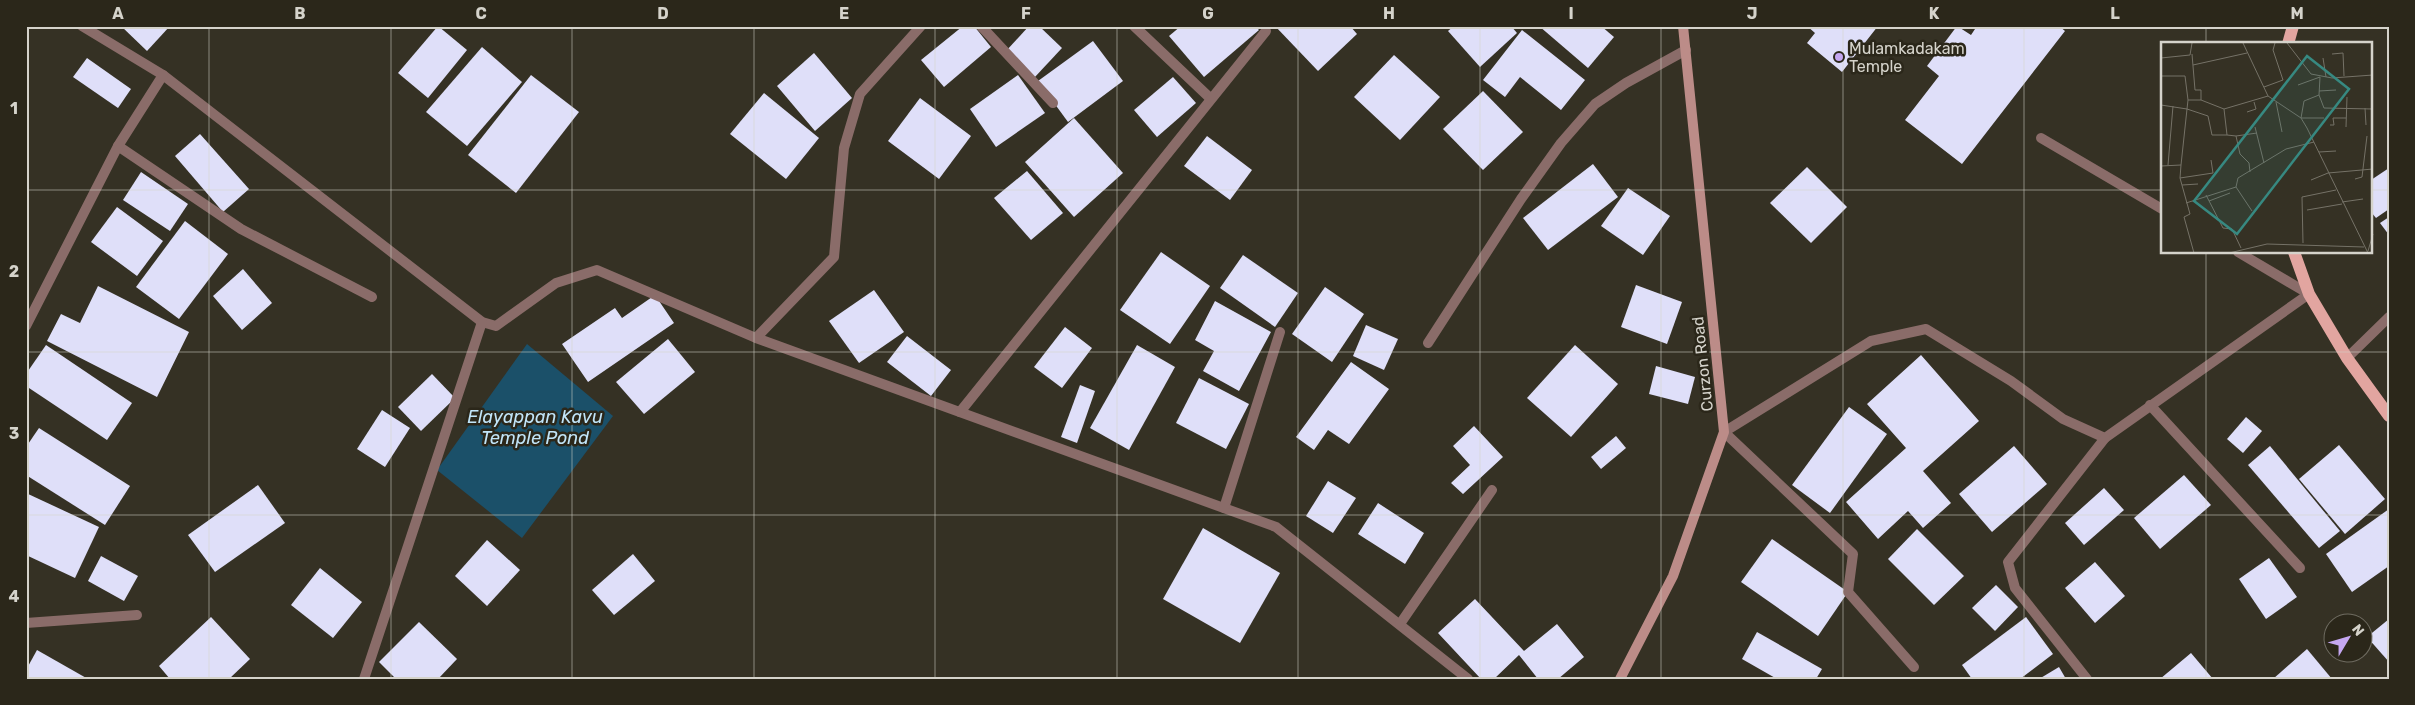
<svg xmlns="http://www.w3.org/2000/svg" width="2415" height="705" font-family="Rubik,sans-serif">
<style>
.water{fill:#1b5069}
.building{fill:#dfdff9}
.lines{fill:none;stroke-linecap:round;stroke-linejoin:round}
.street{stroke:#8a6c69;stroke-width:10}
.secondary{stroke:#bc8c88;stroke-width:10}
.primary{stroke:#e2a5a0;stroke-width:12}
.grid{fill:none;stroke:#d5d3cb;stroke-width:1;stroke-opacity:0.55}
.poi-dot{fill:#c5a7f1;stroke:#2b271a;stroke-width:2}
.labels{text-anchor:middle;stroke-width:5;stroke-linejoin:round;paint-order:stroke}
.poi-label{font-size:16px;fill:#d5d3cb;stroke:#2b271a;text-anchor:start}
.street-label{font-size:16px;fill:#d5d3cb;stroke:#2b271a}
.water-label{font-size:18px;font-style:italic;fill:#c1e5f9;stroke:#2b271a}
.inset-road{fill:none;stroke:#757267;stroke-width:1}
.view{fill:#378981;fill-opacity:0.15;stroke:#378981;stroke-width:2.5}
.inset-edge{fill:none;stroke:#d5d3cb;stroke-width:2.5}
.neatline{fill:none;stroke:#d5d3cb;stroke-width:2}
.grid-label{font-size:16px;text-anchor:middle;font-weight:bold;fill:#d5d3cb}
</style>
<rect width="100%" height="100%" fill="#353124"/>
<path class="water" d="M527,344L613,416L522,538L437,470Z"/>
<g class="building">
<path d="M121,26H170L147,51Z"/>
<path d="M438,26L467,50L428,98L398,73Z"/>
<path d="M963,26H974L991,47L944,87L921,60Z"/>
<path d="M1029,26H1039L1062,48L1034,78L1006,51Z"/>
<path d="M1181,26H1255L1259,30L1204,77L1169,36Z"/>
<path d="M1275,26H1350L1357,34L1318,71Z"/>
<path d="M1454,26H1511L1517,33L1480,67L1448,31Z"/>
<path d="M1539,26H1601L1614,37L1588,68Z"/>
<path d="M1807,26H1878L1842,72L1807,43L1815,33Z"/>
<path d="M1957,26L1971,35L1977,26H2059L2065,31L1962,164L1905,120L1939,76L1927,66Z"/>
<path d="M1522,30L1585,80L1561,110L1520,77L1505,97L1483,80Z"/>
<path d="M1093,41L1123,81L1068,122L1038,81Z"/>
<path d="M482,47L522,82L467,146L426,112Z"/>
<path d="M814,53L852,98L815,131L777,86Z"/>
<path d="M1394,55L1440,97L1400,140L1354,97Z"/>
<path d="M87,58L131,89L118,108L73,77Z"/>
<path d="M531,75L579,112L516,193L468,155Z"/>
<path d="M1018,75L1045,113L996,147L970,109Z"/>
<path d="M1173,77L1196,103L1157,137L1134,110Z"/>
<path d="M1483,91L1523,132L1483,170L1443,129Z"/>
<path d="M764,93L819,138L786,179L730,134Z"/>
<path d="M920,98L971,136L939,179L888,141Z"/>
<path d="M1074,118L1123,173L1074,217L1025,162Z"/>
<path d="M200,134L249,189L223,212L175,156Z"/>
<path d="M1207,136L1252,170L1230,200L1184,166Z"/>
<path d="M1593,164L1618,197L1548,250L1523,218Z"/>
<path d="M1807,167L1847,207L1811,243L1770,203Z"/>
<path d="M2389,168V209L2376,218L2371,212V180Z"/>
<path d="M1027,171L1063,213L1031,240L994,198Z"/>
<path d="M141,172L188,204L170,231L123,200Z"/>
<path d="M1628,188L1670,216L1643,255L1601,226Z"/>
<path d="M117,207L163,241L137,276L91,242Z"/>
<path d="M2389,217V235L2380,223Z"/>
<path d="M185,221L228,254L179,319L136,287Z"/>
<path d="M1161,252L1210,286L1170,344L1120,310Z"/>
<path d="M1243,255L1298,293L1275,327L1220,288Z"/>
<path d="M243,269L272,303L242,330L213,296Z"/>
<path d="M1636,285L1682,302L1667,344L1621,327Z"/>
<path d="M98,286L189,332L157,397L47,341L61,314L80,323Z"/>
<path d="M1325,287L1364,314L1332,362L1292,334Z"/>
<path d="M874,290L904,332L859,363L829,321Z"/>
<path d="M655,295L674,323L588,382L562,344L615,308L622,318Z"/>
<path d="M1215,301L1271,332L1239,391L1203,371L1214,351L1195,340Z"/>
<path d="M1366,325L1398,339L1384,370L1353,356Z"/>
<path d="M1065,327L1092,348L1062,388L1034,367Z"/>
<path d="M907,336L951,370L931,396L887,362Z"/>
<path d="M668,339L695,372L644,414L616,382Z"/>
<path d="M46,345L132,403L107,440L26,386V374Z"/>
<path d="M1137,345L1175,367L1129,450L1090,428Z"/>
<path d="M1575,345L1618,384L1571,437L1527,398Z"/>
<path d="M1921,355L1979,421L1923,471L1951,503L1923,528L1908,511L1878,539L1846,502L1906,448L1867,404Z"/>
<path d="M1351,362L1389,389L1349,444L1328,430L1314,450L1296,437Z"/>
<path d="M1656,366L1695,377L1688,404L1649,394Z"/>
<path d="M432,374L455,398L421,431L398,407Z"/>
<path d="M1199,378L1249,404L1226,449L1176,423Z"/>
<path d="M1080,385L1095,391L1077,443L1061,437Z"/>
<path d="M1849,407L1887,434L1830,513L1792,485Z"/>
<path d="M382,410L410,428L385,467L357,449Z"/>
<path d="M2246,417L2262,431L2243,453L2227,439Z"/>
<path d="M1474,426L1503,457L1463,494L1451,483L1470,465L1453,446Z"/>
<path d="M39,428L130,486L105,525L26,475V447Z"/>
<path d="M1616,436L1626,448L1601,469L1591,457Z"/>
<path d="M2339,445L2385,499L2345,534L2299,479Z"/>
<path d="M2014,446L2047,484L1992,532L1959,494Z"/>
<path d="M2270,446L2340,531L2319,548L2248,465Z"/>
<path d="M2184,475L2211,505L2160,549L2134,518Z"/>
<path d="M1328,481L1356,498L1333,533L1306,516Z"/>
<path d="M258,485L285,523L215,572L188,535Z"/>
<path d="M2104,488L2124,510L2084,545L2065,523Z"/>
<path d="M26,493L99,527L75,578L26,555Z"/>
<path d="M1378,503L1424,533L1405,564L1358,534Z"/>
<path d="M2389,509V566L2352,592L2326,554Z"/>
<path d="M1203,528L1280,573L1240,643L1163,599Z"/>
<path d="M1917,529L1964,576L1934,605L1888,559Z"/>
<path d="M1772,539L1848,592L1818,636L1741,582Z"/>
<path d="M487,540L520,570L487,606L455,576Z"/>
<path d="M633,554L655,581L614,615L592,590Z"/>
<path d="M101,556L138,576L124,601L88,581Z"/>
<path d="M2269,558L2297,597L2266,619L2239,579Z"/>
<path d="M2095,562L2125,596L2095,623L2065,588Z"/>
<path d="M320,568L362,602L333,638L291,605Z"/>
<path d="M1996,585L2018,607L1995,631L1972,608Z"/>
<path d="M1475,599L1524,651L1557,624L1584,657L1558,679H1538L1519,655L1494,679H1481L1438,633Z"/>
<path d="M211,617L250,659L229,679H170L159,666Z"/>
<path d="M2026,617L2053,654L2020,679H1972L1962,665Z"/>
<path d="M2389,619V662L2367,637Z"/>
<path d="M419,622L457,659L438,679H396L379,662Z"/>
<path d="M1757,632L1822,669L1816,679H1777L1742,659Z"/>
<path d="M2307,649L2332,679H2273Z"/>
<path d="M37,650L88,679H26V670Z"/>
<path d="M2191,653L2213,679H2160Z"/>
<path d="M2059,667L2066,679H2039Z"/>
</g>
<g class="lines">
<g class="street">
<path d="M82,26L163,75L482,322L496,326L556,283L597,270L756,338L1276,527L1468,679"/>
<path d="M981,26L1053,103"/>
<path d="M1134,26L1210,98"/>
<path d="M2041,138L2162,209"/>
<path d="M118,146L241,229L372,297"/>
<path d="M26,326L118,146L163,75"/>
<path d="M756,338L834,257L844,148L860,94L921,26"/>
<path d="M1428,343L1521,199L1561,143L1595,104L1626,83L1686,50"/>
<path d="M2347,358L2389,317"/>
<path d="M2150,405L2300,568"/>
<path d="M960,412L1266,31"/>
<path d="M1224,508L1280,332"/>
<path d="M26,623L137,615"/>
<path d="M1400,624L1492,490"/>
<path d="M1914,667L1848,592L1853,554L1724,432L1871,341L1926,329L2011,381L2063,419L2105,438L2309,294L2238,252"/>
<path d="M364,679L482,322"/>
<path d="M2087,679L2015,588L2008,562L2105,438"/>
</g>
<path class="secondary" d="M1620,679L1673,576L1724,432L1683,26"/>
<g class="primary">
<path d="M2288,44L2293,26"/>
<path d="M2294,252L2309,294L2347,358L2389,416"/>
</g>
</g>
<path class="grid" d="M209,26V679M391,26V679M572,26V679M754,26V679M935,26V679M1117,26V679M1298,26V679M1480,26V679M1661,26V679M1843,26V679M2024,26V679M2206,26V44M26,190H2162M2371,190H2389M2206,252V679M26,352H2389M26,515H2389"/>
<circle class="poi-dot" cx="1839" cy="57" r="5"/>
<g class="labels">
<g class="poi-label">
<text x="1849" y="54">Mulamkadakam<tspan x="1849" dy="18">Temple</tspan></text>
</g>
<g class="street-label">
<text transform="translate(1702 364) rotate(-96)" y="6">Curzon Road</text>
</g>
<g class="water-label">
<text x="535" y="423">Elayappan Kavu<tspan x="535" dy="21">Temple Pond</tspan></text>
</g>
</g>
<g transform="translate(2161 42)">
<rect width="211" height="211" fill="#353124"/>
<path class="inset-road" d="M82,1L107,54L140,76L146,86L207,211M126,1L150,32L171,36L212,33M31,12L34,48H40V58M171,12L182,11L183,34M0,16L29,13L31,1M162,16L165,35M32,23L86,11M0,34H24L27,58M137,43L159,35L158,53L143,59L140,76H163M103,45L122,38L112,8L114,1M158,49L175,48M158,53L163,66L212,67M115,60L121,90M0,63L26,67L27,58H40L63,67L107,54M204,66L205,83M63,67L66,93L75,94L79,112L88,121L89,130M86,70L95,67L93,60M169,83H173L172,76H185M94,85L103,121M185,85L186,55M75,94L96,91M158,110L175,109M7,123L12,64M20,123L26,67L47,74L51,93H66M0,124L20,123L19,136L29,172L23,175L33,211M19,136L52,131L50,118M194,137L201,135L206,94M150,138L167,131L212,127M21,143L37,142M75,145L91,169M45,153L62,186L71,187L80,206M48,159L69,151M181,160L202,157M25,161L75,145L77,136L125,107L153,100M146,168L181,162M142,201L141,155L175,148M207,209L212,192M68,211L106,202L203,205"/>
<path class="view" d="M146,14L188,47L76,192L33,159Z"/>
<rect width="211" height="211" class="inset-edge"/>
</g>
<rect width="2415" height="705" fill="none" stroke="#2b271a" stroke-width="55"/>
<g transform="translate(2348 638) rotate(52)"><circle r="24" fill="#2b271a" stroke="#6f6c61"/>
<path d="M0-4L9 19L0 12L-9 19Z" fill="#c5a7f1"/>
<text y="-8" font-size="14" font-weight="bold" text-anchor="middle" fill="#d5d3cb">N</text>
</g>
<rect x="28" y="28" width="2360" height="650" class="neatline"/>
<g class="grid-label">
<text x="118" y="19">A</text>
<text x="300" y="19">B</text>
<text x="481" y="19">C</text>
<text x="663" y="19">D</text>
<text x="844" y="19">E</text>
<text x="1026" y="19">F</text>
<text x="1208" y="19">G</text>
<text x="1389" y="19">H</text>
<text x="1571" y="19">I</text>
<text x="1752" y="19">J</text>
<text x="1934" y="19">K</text>
<text x="2115" y="19">L</text>
<text x="2297" y="19">M</text>
<text x="14" y="114">1</text>
<text x="14" y="277">2</text>
<text x="14" y="439">3</text>
<text x="14" y="602">4</text>
</g>
</svg>
